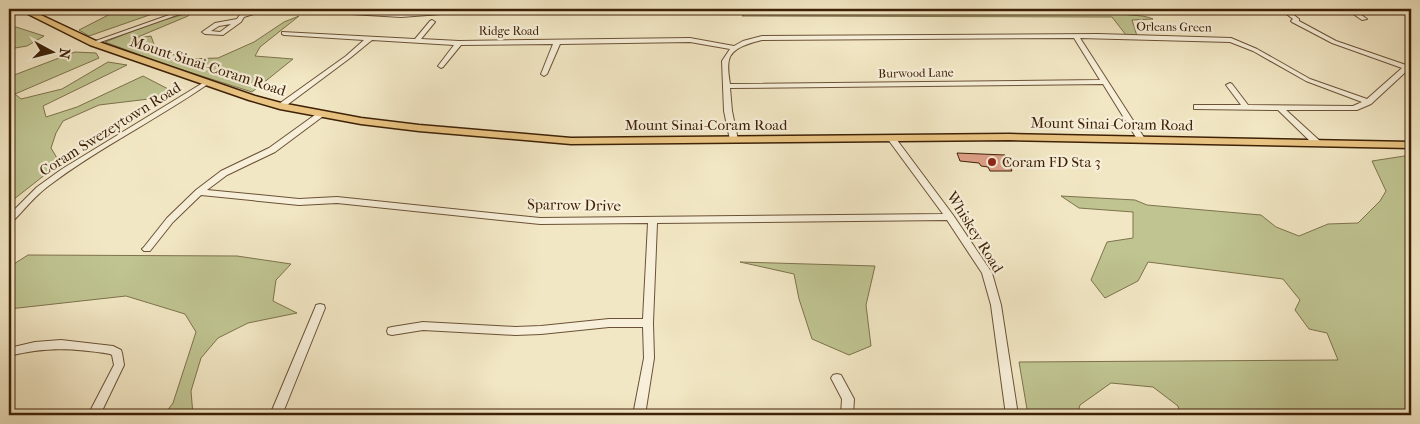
<svg xmlns="http://www.w3.org/2000/svg" width="1420" height="424" font-family="'IM FELL French Canon',serif">
<style>
.green{fill:#bfc491;stroke:#7e724c}
.building{fill:#dfa189;stroke:#3e2106}
.lines{fill:none;stroke-linecap:round;stroke-linejoin:round}
.minor-casing{stroke:#6b5236;stroke-width:2}
.major-casing{stroke:#3e2106;stroke-width:3}
.minor{fill:#f7efd9;fill-rule:evenodd}
.major{fill:#e9c482;fill-rule:evenodd}
.poi-dot{fill:#8f2418;stroke:#f7efd9;stroke-width:2}
.labels{text-anchor:middle;stroke-width:4.5;stroke-linejoin:round;paint-order:stroke}
.far-street-label{font-size:12px;fill:#3e2106;stroke:#f7efd9}
.street-label{font-size:15px;fill:#3e2106;stroke:#f7efd9}
.poi-label{font-size:15px;fill:#3e2106;stroke:#f7efd9;text-anchor:start}
</style>
<rect width="100%" height="100%" fill="#f2e7c4"/>
<filter id="stains"><feTurbulence type="fractalNoise" baseFrequency=".004" numOctaves="4"/><feColorMatrix values="0 0 0 0 .2 0 0 0 0 .09 0 0 0 0 .02 0 0 0 .5 -.17"/></filter>
<radialGradient id="worn" r=".72"><stop offset=".6" stop-color="#630" stop-opacity="0"/><stop offset="1" stop-color="#630" stop-opacity=".3"/></radialGradient>
<g class="green">
<path d="M120,9H154L158,12L89,36L79,30Z"/>
<path d="M754,9H1110C1123,18 1141,13 1153,19L1132,20L1137,36L1126,35L1112,17L742,16Z"/>
<path d="M193,12L188,16L133,39L151,36L155,47L185,59L218,58L254,42L284,22L299,16L260,47L255,56L293,59L252,92L167,65L105,42L155,22Z"/>
<path d="M16,27L44,36L27,46L9,49V30Z"/>
<path d="M75,52L96,53L99,58L15,94L21,99L62,89L108,62L127,65L43,106L46,117L77,107L143,76L174,92L149,99L99,105L63,121L56,133L51,148L60,163L9,203V158L13,139L9,138V77Z"/>
<path d="M1411,155V415H1180L1178,406L1153,387L1111,383L1080,405L1077,415H1028L1019,362L1338,360L1327,333L1309,329L1295,310L1300,300L1283,279L1148,262L1138,281L1105,298L1091,280L1107,242L1133,238V212L1079,208L1061,196L1135,200L1147,205L1261,215L1276,227L1299,236L1328,224L1358,223L1380,201L1386,191L1372,161Z"/>
<path d="M28,255L237,256L291,264L276,280L273,301L297,313L248,323L218,338L201,358L191,391L193,415H164L173,403L196,332L185,314L126,296L9,309V267Z"/>
<path d="M740,262L875,266L866,305L871,346L849,355L812,339L799,299L794,274Z"/>
</g>
<path class="building" d="M957,153L1005,155L1012,171H990L988,167L981,166L979,163L960,161Z"/>
<g class="lines">
<defs>
<g id="minor">
<path d="M14,9H23L9,14V10Z"/>
<path d="M186,9H194L95,44L93,45L90,43Z"/>
<path d="M244,9H250L248,13L261,9H269L244,17L241,22L223,35L205,34L202,32L215,23L237,19ZM231,24L220,32L211,31L219,26Z"/>
<path d="M298,9H323L401,13L463,9L441,14L401,17L301,11Z"/>
<path d="M1280,9H1286L1299,19V21L1336,41L1406,65L1411,62V67L1371,104L1357,110H1286L1320,141L1321,143L1320,145H1314L1278,110L1194,109V105H1241L1226,85L1230,83L1232,84L1248,105L1353,106L1362,102L1306,81L1253,51L1230,42L1080,38L1145,139L1141,141L1137,139L1103,84L730,88L732,111L738,140L734,142L730,140L724,111L722,61L730,49L690,42L560,44L547,74L544,76L541,74L553,44L461,45L443,67L441,68L438,66L454,45L372,40L350,58L283,108H280L276,106L346,56L364,40L284,35L282,34V32L415,39L430,21L432,20L435,22L421,39L459,41L690,38L734,46L743,41L762,36L1098,34L1231,38L1257,49L1310,79L1367,99L1402,68L1332,43L1292,22L1291,21L1293,19ZM1074,38L1100,80L730,84C729,77 727,67 729,60C732,47 751,43 762,40Z"/>
<path d="M1346,9H1353L1367,19L1362,20Z"/>
<path d="M206,81L209,83L208,84C156,120 98,148 47,187C34,197 24,210 12,222L9,223V215L37,187L62,169Z"/>
<path d="M319,112H322L326,114L275,152L227,175L207,190L299,199L337,197L540,218L943,214L887,138L888,136H894L953,215L992,273L1001,305L1018,415H1006L991,305L982,273L947,220L657,223L653,323L654,358L645,415H633L644,358L643,327H609L541,334L515,335L423,330L392,335L388,334L387,331L388,328L392,327L423,322L515,327L541,326L609,319H643L648,223L540,224L337,203L299,205L201,195L173,222L150,251H144L142,249L144,247L167,218L196,190L221,171L269,148Z"/>
<path d="M320,304L324,305L325,308L282,415H270L315,308L316,305Z"/>
<path d="M61,340L113,346L121,350L122,353L124,365L100,415H88L114,365L112,355L110,354C72,348 46,347 9,356V348L35,342Z"/>
<path d="M837,374L841,375L854,399L853,415H841L842,399L831,378L833,375Z"/>
</g>
<path id="major" d="M18,9H28L96,41L255,96L281,103L361,118L419,125L571,138L1009,134L1411,142V148L1009,140L571,144L419,131L361,124L280,109L249,100L90,45Z"/>
</defs>
<use href="#minor" class="minor-casing"/>
<use href="#major" class="major-casing"/>
<use href="#minor" class="minor"/>
<use href="#major" class="major"/>
</g>
<circle class="poi-dot" cx="992" cy="162" r="5"/>
<g class="labels">
<g class="far-street-label">
<text transform="translate(1174 27) rotate(1)" y="4">Orleans Green</text>
<text x="509" y="35">Ridge Road</text>
<text transform="translate(916 73) rotate(-1)" y="4">Burwood Lane</text>
</g>
<g class="street-label">
<text transform="translate(208 66) rotate(18)" y="5">Mount Sinai-Coram Road</text>
<text transform="translate(1112 124) rotate(1)" y="5">Mount Sinai-Coram Road</text>
<text x="706" y="130">Mount Sinai-Coram Road</text>
<text transform="translate(110 129) rotate(-32)" y="5">Coram Swezeytown Road</text>
<text transform="translate(574 205) rotate(1)" y="5">Sparrow Drive</text>
<text transform="translate(975 232) rotate(58)" y="5">Whiskey Road</text>
</g>
<g class="poi-label">
<text x="1002" y="167">Coram FD Sta 3</text>
</g>
</g>
<rect width="1420" height="424" fill="none" stroke="#f2e7c4" stroke-width="30"/>
<rect x="10" y="10" width="1400" height="404" fill="none" stroke="#3e2106" stroke-width="2.5"/>
<rect x="15" y="15" width="1390" height="394" fill="none" stroke="#3e2106"/>
<g transform="translate(52 52) rotate(97)" stroke="#f7efd9" stroke-width="4" paint-order="stroke">
<path d="M0-4L9 19L0 12L-9 19Z" fill="#3e2106"/>
<text y="-8" font-size="14" font-weight="bold" text-anchor="middle" fill="#3e2106">N</text>
</g>
<rect width="100%" height="100%" filter="url(#stains)"/>
<rect width="100%" height="100%" fill="url(#worn)"/>
</svg>
